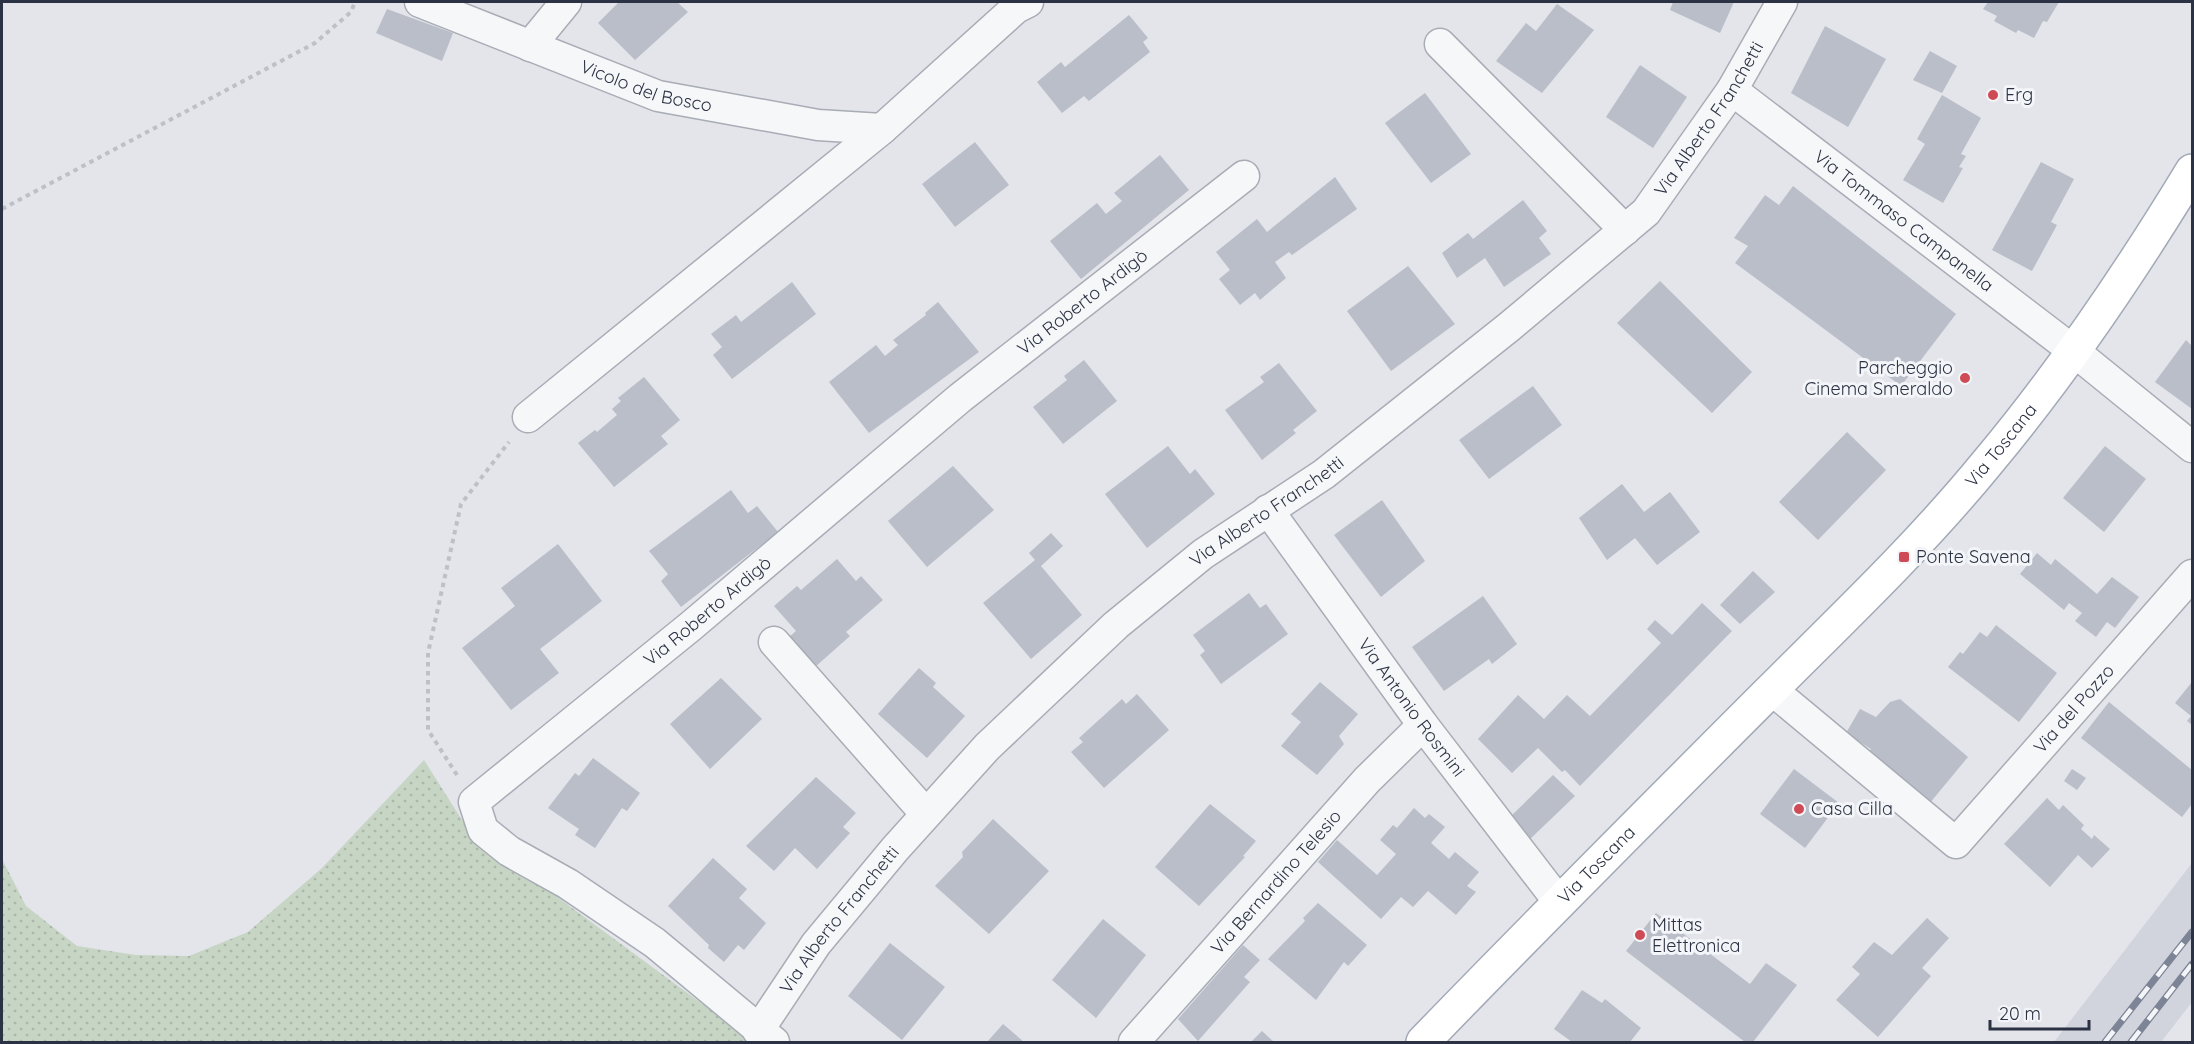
<svg xmlns="http://www.w3.org/2000/svg" width="2194" height="1044" font-family="Quicksand,sans-serif">
<style>
.built{fill:#d1d4dd}
.grass{fill:url(#grass-dots)}
.building{fill:#babec8}
.lines{fill:none;stroke-linecap:round;stroke-linejoin:round}
.minor-casing{stroke:#a8acb5;stroke-width:33}
.primary-casing{stroke:#a2a9b7;stroke-width:36}
.path{stroke:#bdc0c6;stroke-width:4;stroke-dasharray:4.5 4.5;stroke-linecap:butt}
.minor{stroke:#f6f7f9;stroke-width:30}
.primary{stroke:#fff;stroke-width:33}
.rail-casing{stroke:#7c8495;stroke-width:7}
.rail{stroke:#f3f5f8;stroke-width:4.5;stroke-dasharray:14;stroke-linecap:butt}
.poi-dot{fill:#ce4a54;stroke:#f3f5f8;stroke-width:2}
.labels{text-anchor:middle;stroke-width:6;stroke-linejoin:round;paint-order:stroke}
.street-label{font-size:18px;fill:#2b3243;stroke:#f3f5f8}
.poi-label{font-size:18px;fill:#2b3243;stroke:#f3f5f8;text-anchor:start}
</style>
<defs>
<pattern id="grass-dots" width="8" height="8" patternUnits="userSpaceOnUse" patternTransform="scale(1.5)"><rect width="8" height="8" fill="#c7d5c4"/><path d="M2 2h.1M6 6h.1" fill="none" stroke="#abb7aa" stroke-width="1.8" stroke-linecap="round"/></pattern>
</defs>
<rect width="100%" height="100%" fill="#e3e5eb"/>
<path class="built" d="M2192,863V1002L2161,1042H2054Z"/>
<path class="grass" d="M424,760L462,820L526,874L754,1042H2V859L26,906L77,946L136,955L189,956L248,932L322,868Z"/>
<g class="building">
<path d="M619,2H677L688,12L635,60L598,23Z"/>
<path d="M1673,2H1734L1720,33L1670,10Z"/>
<path d="M1988,2H2059L2047,22L2043,21L2034,38L2018,30L2016,33L1994,21L1997,16L1983,9Z"/>
<path d="M1557,4L1594,30L1542,93L1496,61L1526,23L1536,31Z"/>
<path d="M387,9L453,33L442,61L376,33Z"/>
<path d="M1129,15L1148,38L1143,42L1150,52L1089,101L1084,96L1062,113L1037,82L1061,62L1065,67Z"/>
<path d="M1825,26L1886,59L1848,127L1791,93Z"/>
<path d="M1930,51L1957,66L1942,93L1913,80Z"/>
<path d="M1640,65L1687,97L1653,148L1606,117Z"/>
<path d="M1425,93L1471,154L1431,183L1385,123Z"/>
<path d="M1942,95L1981,118L1961,154L1966,156L1959,167L1963,168L1943,203L1903,180L1925,144L1917,139Z"/>
<path d="M975,142L1009,185L955,227L922,184Z"/>
<path d="M1160,155L1189,190L1081,279L1050,241L1097,203L1106,214L1122,201L1114,193Z"/>
<path d="M2041,162L2074,179L2051,222L2057,225L2032,271L1992,250Z"/>
<path d="M1335,177L1357,209L1292,255L1289,252L1275,262L1286,278L1260,300L1255,293L1240,305L1219,279L1230,270L1216,252L1257,219L1267,232Z"/>
<path d="M1793,186L1956,314L1901,386L1735,263L1748,246L1734,238L1765,195L1779,205Z"/>
<path d="M1523,200L1547,231L1539,238L1551,254L1504,287L1485,258L1457,278L1442,253L1468,233L1473,239Z"/>
<path d="M1408,266L1455,324L1391,371L1347,311Z"/>
<path d="M1660,281L1752,372L1712,413L1617,323Z"/>
<path d="M792,282L816,314L732,379L713,355L722,347L711,334L736,315L741,322Z"/>
<path d="M938,302L979,352L869,433L829,382L876,345L885,356L898,345L893,340L926,315L925,313Z"/>
<path d="M2186,340L2192,346V409L2155,382Z"/>
<path d="M1084,360L1117,401L1063,444L1033,407L1067,380L1064,376Z"/>
<path d="M1279,363L1317,411L1293,430L1296,433L1262,460L1225,410L1264,382L1260,377Z"/>
<path d="M644,377L680,420L661,436L668,444L614,487L578,443L595,430L597,432L617,415L612,409L621,401L618,398Z"/>
<path d="M1533,386L1562,425L1489,479L1459,440Z"/>
<path d="M1847,432L1886,470L1818,540L1779,502Z"/>
<path d="M1168,446L1190,474L1195,469L1215,494L1147,548L1105,494Z"/>
<path d="M2105,446L2146,479L2104,532L2063,498Z"/>
<path d="M953,466L994,510L927,567L888,521Z"/>
<path d="M1622,484L1644,512L1670,492L1700,532L1657,565L1635,538L1607,560L1579,518Z"/>
<path d="M731,490L748,513L757,506L778,532L681,607L661,581L668,574L649,551Z"/>
<path d="M1382,500L1425,561L1381,597L1334,535Z"/>
<path d="M1051,533L1063,546L1041,566L1082,615L1031,659L983,603L1035,560L1029,553Z"/>
<path d="M558,544L602,601L540,649L559,673L511,710L462,648L515,606L501,588Z"/>
<path d="M2037,553L2051,565L2055,559L2097,594L2112,577L2139,597L2115,628L2107,622L2096,637L2075,621L2082,613L2069,603L2064,610L2020,574Z"/>
<path d="M837,559L856,581L861,576L883,600L846,632L850,636L815,667L789,637L796,631L774,606L797,586L801,590Z"/>
<path d="M1753,571L1775,592L1740,624L1720,605Z"/>
<path d="M1249,593L1260,608L1266,604L1288,634L1221,684L1200,655L1205,651L1193,635Z"/>
<path d="M1483,596L1517,644L1492,664L1489,659L1444,691L1412,647Z"/>
<path d="M1702,603L1732,631L1580,786L1565,770L1562,772L1538,748L1512,773L1478,739L1518,695L1544,719L1567,695L1590,716L1661,643L1647,629L1655,620L1672,635Z"/>
<path d="M1996,625L2057,673L2019,722L1948,667L1960,652L1963,654L1980,632L1987,637Z"/>
<path d="M919,668L936,683L933,687L965,716L927,758L878,714Z"/>
<path d="M721,678L762,719L710,769L670,724Z"/>
<path d="M1320,682L1358,714L1339,736L1344,744L1317,775L1281,746L1301,722L1291,714Z"/>
<path d="M2192,682V725L2187,721L2191,716L2175,703Z"/>
<path d="M1137,694L1169,730L1104,788L1071,752L1083,742L1079,738L1122,699L1126,704Z"/>
<path d="M1900,699L1968,757L1929,804L1868,753L1871,749L1846,733L1860,709L1876,717L1890,702Z"/>
<path d="M2109,702L2192,770V804L2182,817L2081,738Z"/>
<path d="M593,758L640,793L627,811L622,808L595,848L575,835L579,829L548,808L575,773L579,776Z"/>
<path d="M1794,769L1839,803L1805,848L1760,814Z"/>
<path d="M2072,769L2086,778L2077,790L2064,781Z"/>
<path d="M1553,775L1575,796L1528,841L1509,818Z"/>
<path d="M816,777L856,813L843,827L850,833L817,869L795,848L774,871L746,846Z"/>
<path d="M2047,798L2059,810L2063,805L2084,825L2081,829L2092,839L2094,835L2110,849L2092,868L2078,855L2050,887L2004,844Z"/>
<path d="M1210,804L1256,841L1243,856L1245,857L1199,906L1155,867Z"/>
<path d="M1414,808L1425,818L1429,814L1445,827L1431,843L1449,859L1455,852L1479,872L1467,886L1476,892L1456,915L1428,891L1413,907L1401,897L1381,919L1318,862L1337,840L1377,875L1396,854L1380,840L1393,825L1397,828Z"/>
<path d="M993,819L1049,871L989,934L935,886L963,857L962,852Z"/>
<path d="M713,858L747,889L739,898L766,923L744,950L738,945L724,962L708,948L709,945L668,906Z"/>
<path d="M1318,903L1367,945L1348,966L1344,962L1316,1000L1268,959L1305,921L1303,918Z"/>
<path d="M1656,913L1750,984L1766,963L1797,985L1753,1042H1745L1626,951Z"/>
<path d="M1927,918L1949,938L1922,968L1931,976L1878,1037L1836,1000L1860,974L1852,967L1874,942L1892,955Z"/>
<path d="M1103,919L1146,955L1096,1018L1052,980Z"/>
<path d="M890,943L945,987L902,1040L848,996Z"/>
<path d="M1243,945L1260,960L1244,977L1250,982L1198,1041L1178,1019Z"/>
<path d="M1582,990L1602,1003L1605,999L1641,1028L1630,1042H1572L1554,1029Z"/>
<path d="M1003,1024L1024,1042H987Z"/>
<path d="M1262,1031L1274,1042H1251Z"/>
</g>
<g class="lines">
<defs>
<g id="minor">
<path id="s1" d="M420,2L658,96L818,125L882,129"/>
<path d="M1440,44L1625,230"/>
<path d="M530,46L566,2"/>
<path id="s2" d="M1732,90L2075,352L2192,447"/>
<path d="M528,417L882,129L1016,8L1028,2"/>
<path id="s3" d="M1268,510L1423,725L1559,902"/>
<path d="M774,642L926,814"/>
<path id="s4" d="M1772,690L1956,843L2192,575"/>
<path id="s5" d="M758,1031L816,944L895,849L987,747L1116,625L1203,554L1324,474L1509,327L1646,212L1732,90L1782,2"/>
<path id="s6" d="M774,1042L655,943L568,884L509,851L483,830L474,802L691,626L960,398L1244,176"/>
<path id="s7" d="M1134,1042L1367,780L1423,725"/>
</g>
<g id="primary">
<path id="s8" d="M1423,1042C1537,924 1653,808 1769,692C1843,618 1920,545 1987,463C2064,371 2130,273 2192,171"/>
</g>
</defs>
<use href="#minor" class="minor-casing"/>
<use href="#primary" class="primary-casing"/>
<g class="path">
<path d="M2,209L315,43L351,12L355,2"/>
<path d="M457,775L428,730V653L461,504L509,442"/>
</g>
<use href="#minor" class="minor"/>
<use href="#primary" class="primary"/>
<defs>
<g id="rail">
<path d="M2105,1042L2192,932"/>
<path d="M2131,1042L2192,964"/>
</g>
</defs>
<use href="#rail" class="rail-casing"/>
<use href="#rail" class="rail"/>
</g>
<g class="poi-dot">
<circle cx="1993" cy="95" r="6"/>
<circle cx="1965" cy="378" r="6"/>
<rect x="1898" y="551" width="12" height="12" rx="3"/>
<circle cx="1799" cy="809" r="6"/>
<circle cx="1640" cy="935" r="6"/>
</g>
<g class="labels">
<g class="street-label">
<text dy="6" stroke="none"><textPath href="#s1" startOffset="242">Vicolo del Bosco</textPath></text>
<text dy="6" stroke="none"><textPath href="#s5" startOffset="1328">Via Alberto Franchetti</textPath></text>
<text dy="6" stroke="none"><textPath href="#s2" startOffset="216">Via Tommaso Campanella</textPath></text>
<text dy="6" stroke="none"><textPath href="#s6" startOffset="1178">Via Roberto Ardigò</textPath></text>
<text dy="6" stroke="none"><textPath href="#s8" startOffset="831">Via Toscana</textPath></text>
<text dy="6" stroke="none"><textPath href="#s5" startOffset="732">Via Alberto Franchetti</textPath></text>
<text dy="6" stroke="none"><textPath href="#s6" startOffset="692">Via Roberto Ardigò</textPath></text>
<text dy="6" stroke="none"><textPath href="#s3" startOffset="244">Via Antonio Rosmini</textPath></text>
<text dy="6" stroke="none"><textPath href="#s4" startOffset="418">Via del Pozzo</textPath></text>
<text dy="6" stroke="none"><textPath href="#s8" startOffset="248">Via Toscana</textPath></text>
<text dy="6" stroke="none"><textPath href="#s7" startOffset="214">Via Bernardino Telesio</textPath></text>
<text dy="6" stroke="none"><textPath href="#s5" startOffset="138">Via Alberto Franchetti</textPath></text>
</g>
<g class="poi-label">
<text x="2005" y="101">Erg</text>
<text x="1953" y="374" text-anchor="end">Parcheggio<tspan x="1953" dy="21">Cinema Smeraldo</tspan></text>
<text x="1916" y="563">Ponte Savena</text>
<text x="1811" y="815">Casa Cilla</text>
<text x="1652" y="931">Mittas<tspan x="1652" dy="21">Elettronica</tspan></text>
</g>
</g>
<rect width="2194" height="1044" fill="none" stroke="#2b3243" stroke-width="6"/>
<path d="M1990 1020v9h99v-9" fill="none" stroke="#2b3243" stroke-width="3"/>
<text x="1999" y="1020" font-size="18" fill="#2b3243" stroke="#f3f5f8" stroke-width="4.5" paint-order="stroke">20 m</text>
</svg>
